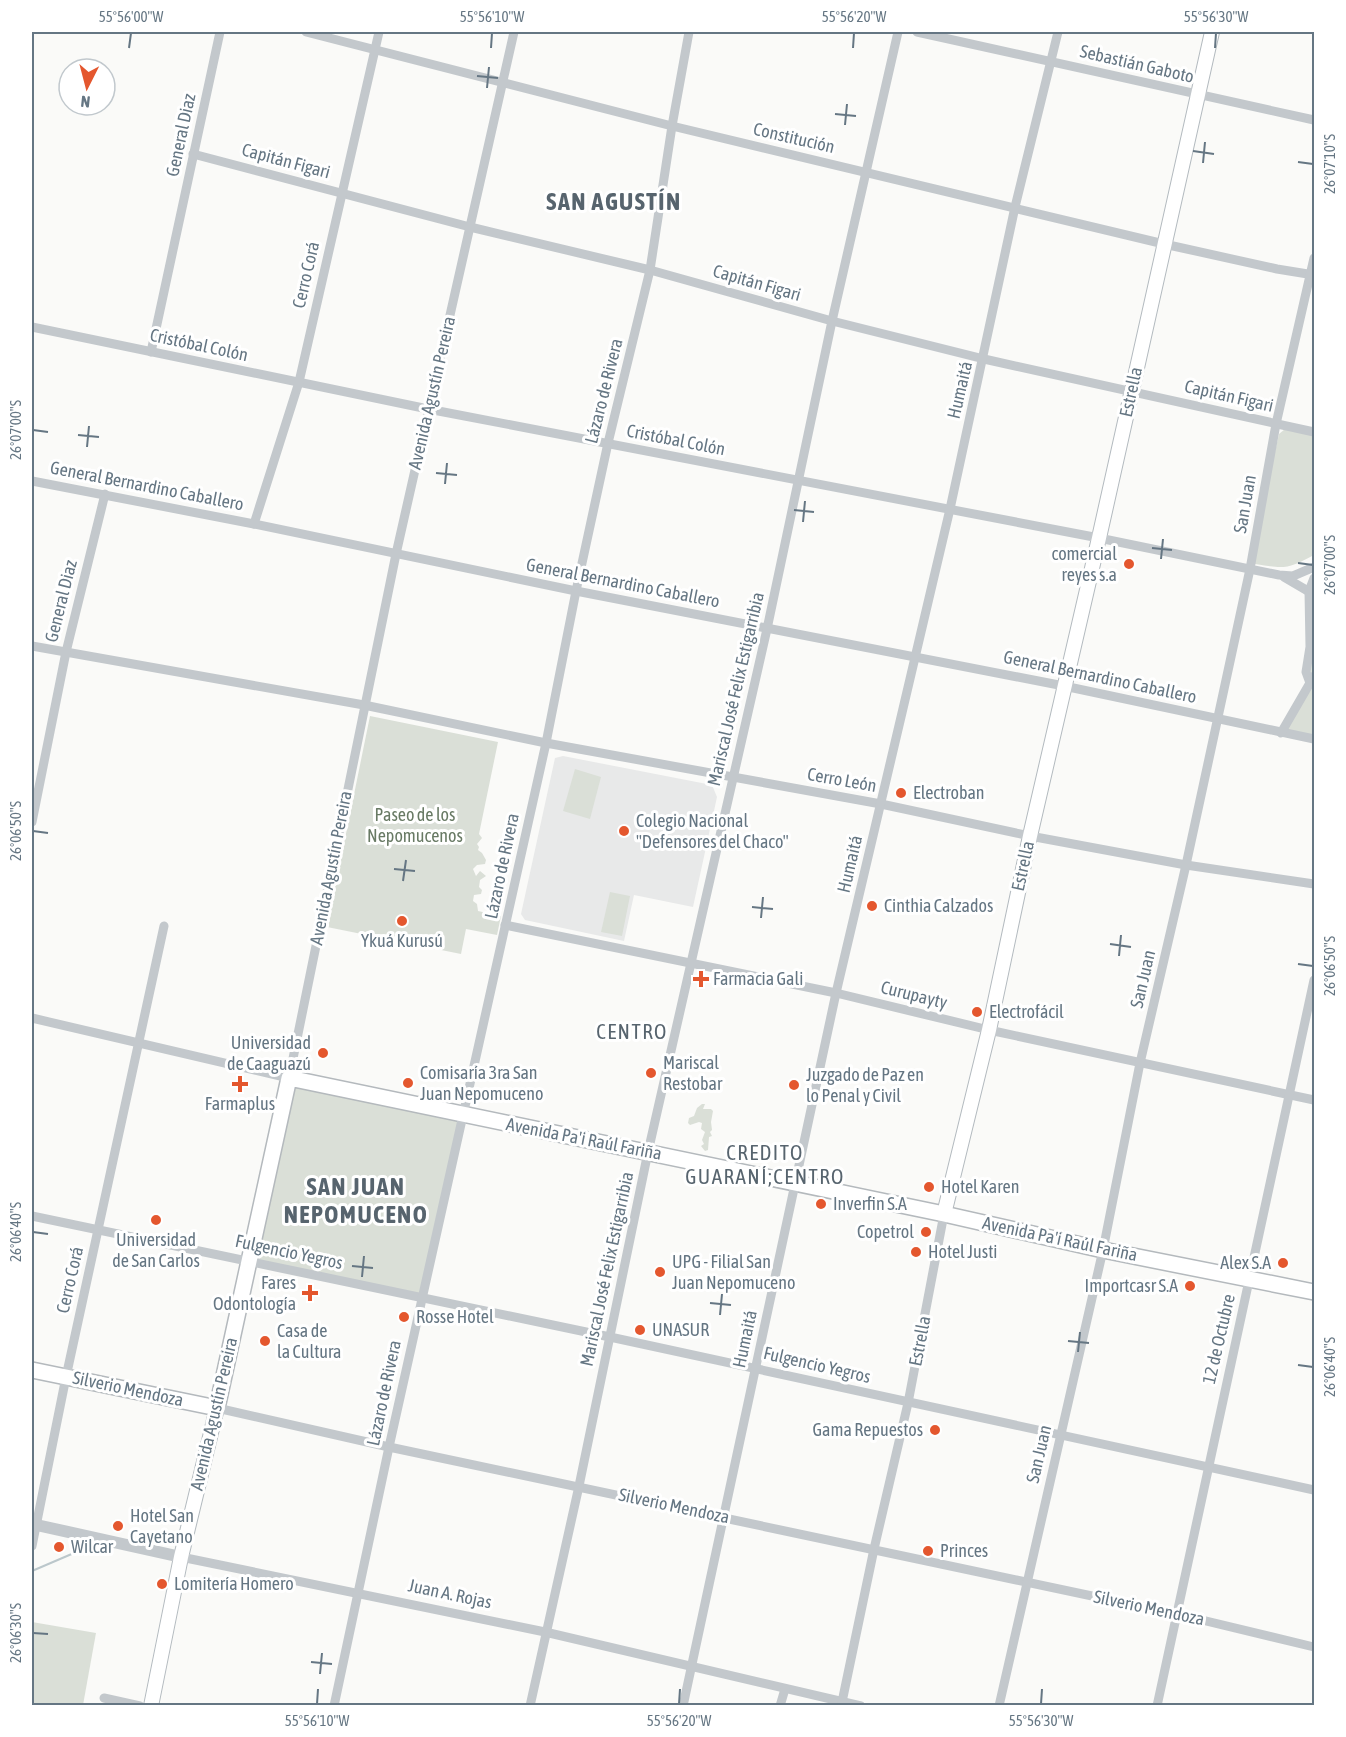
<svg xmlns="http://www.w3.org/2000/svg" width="1346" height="1737" font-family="'Asap Condensed',sans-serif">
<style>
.built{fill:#e8e9e9}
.green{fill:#dadfd7}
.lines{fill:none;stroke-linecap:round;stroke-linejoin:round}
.stream{stroke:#bbc7cb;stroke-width:2}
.secondary-casing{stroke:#b3babf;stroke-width:16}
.trunk-casing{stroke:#b4b9bd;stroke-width:18}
.minor{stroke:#c3c8cc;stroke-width:9}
.tertiary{stroke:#c3c8cc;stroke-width:12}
.secondary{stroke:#fff;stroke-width:14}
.trunk{stroke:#fff;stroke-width:15}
.ticks{fill:none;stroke:#657683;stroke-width:2}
.poi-dot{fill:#e4572e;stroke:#fff;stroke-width:2}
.labels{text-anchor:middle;stroke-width:6;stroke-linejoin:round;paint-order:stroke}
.street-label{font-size:18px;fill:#657683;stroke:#fff}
.poi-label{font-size:18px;fill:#657683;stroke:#fff;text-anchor:start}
.park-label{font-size:18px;fill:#687a64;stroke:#fff}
.quarter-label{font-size:21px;letter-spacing:1.5px;fill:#57646e;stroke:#fff}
.district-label{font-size:24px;font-weight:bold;letter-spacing:1.5px;fill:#57646e;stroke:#fff}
.neatline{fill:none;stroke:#657683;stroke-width:2}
.ticks-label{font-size:15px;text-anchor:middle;fill:#657683}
</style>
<rect width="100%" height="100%" fill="#fafaf8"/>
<path class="built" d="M563,756L712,785L717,797L693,907L634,895L624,941L525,920L521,914L555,758Z"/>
<g class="green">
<path d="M1285,429L1314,436V555C1288,569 1285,569 1255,564L1251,558L1279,434Z"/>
<path d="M1314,595V739L1281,733L1310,683V599Z"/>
<path d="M370,716L498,742L479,834L482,838L477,844L479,847L478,850L482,853L486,860L485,864L477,865L473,869L476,876L480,871L486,876L480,880L479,887L482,890L481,894L474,895L473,901L477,904L478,911L501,916L497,935L466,929L461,954L327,927Z"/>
<path d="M575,769L601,777L590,819L563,811Z"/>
<path d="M610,892L630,896L622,936L601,932Z"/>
<path d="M290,1080L463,1116L420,1296L250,1259Z"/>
<path d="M702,1104H705L703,1109H711L713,1111L711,1122L712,1130L710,1132L712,1136L709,1137L708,1150L705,1151L701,1146L704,1144L702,1140L705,1132L701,1129L702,1123L699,1122L690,1125L688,1123L689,1118L694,1116L697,1108Z"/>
<path d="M32,1622L96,1633L83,1705H32Z"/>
</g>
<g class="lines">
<path class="stream" d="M32,1571L95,1544"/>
<defs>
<g id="secondary">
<path d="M944,1214L989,1030L1030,836L1099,538L1212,32"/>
<path d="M151,1706L181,1557L217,1408"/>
</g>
<path id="trunk" d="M32,1370L217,1408L289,1078L944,1214L1103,1250L1314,1292"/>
</defs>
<use href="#secondary" class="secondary-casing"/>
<use href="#trunk" class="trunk-casing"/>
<g class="minor">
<path d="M306,32L672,126L1164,244L1277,269L1314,275"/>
<path d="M917,32L1314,120"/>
<path d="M193,154L470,227L650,270L832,321L984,359L1314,432"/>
<path d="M32,327L428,409L1099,538L1279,575L1293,576L1314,567"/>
<path d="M151,352L220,32"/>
<path d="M32,481L254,524L576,591L1064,686L1314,739"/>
<path d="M254,524L299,382L379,32"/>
<path d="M1284,577L1313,594"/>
<path d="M32,646L364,705L546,743L881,804L1030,836L1186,865L1314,884"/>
<path d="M1310,683L1306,672L1310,647L1309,591L1314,578"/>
<path d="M1281,733L1314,676"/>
<path d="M32,822L66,652L105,494"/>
<path d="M505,925L836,993L989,1030L1314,1100"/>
<path d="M32,1018L289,1078L396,554L514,32"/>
<path d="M32,1216L610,1337L1314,1490"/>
<path d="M217,1408L389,1447L1177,1614L1314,1647"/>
<path d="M32,1546L66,1377L164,926"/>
<path d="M181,1557L545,1632L861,1706"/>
<path d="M104,1698L140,1706"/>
<path d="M842,1702L874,1549L908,1403L944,1214"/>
<path d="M334,1706L389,1447L546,743L576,591L608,443L650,270L672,126L689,32"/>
<path d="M530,1706L579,1486L648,1152L767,629L832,321L898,32"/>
<path d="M683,1706L836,993L950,509L1015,207L1058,32"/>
<path d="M780,1706L785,1689"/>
<path d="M999,1706L1103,1250L1140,1063L1186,865L1250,569L1276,424L1314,258"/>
<path d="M1157,1706L1314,980"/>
</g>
<path class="tertiary" d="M32,1524L181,1557"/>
<use href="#secondary" class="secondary"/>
<use href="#trunk" class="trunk"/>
</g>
<path class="ticks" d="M129,48L131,33M491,48L492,33M853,48L854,33M1215,48L1216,33M477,76L498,78M487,88L489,67M835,114L856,116M845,125L847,104M1193,151L1214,154M1298,162L1313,164M1203,163L1205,142M33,430L48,432M78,435L99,437M87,447L89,426M436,473L457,475M445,484L447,463M794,510L814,512M803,522L805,501M1152,548L1172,550M1161,559L1163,539M1298,563L1313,565M33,831L48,833M394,869L415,871M403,881L406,860M752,907L773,909M761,918L763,897M1110,944L1131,947M1119,956L1121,935M1298,964L1313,966M33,1232L48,1234M352,1266L373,1268M362,1277L364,1256M710,1303L731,1305M720,1315L722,1294M1068,1341L1089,1343M1078,1352L1080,1332M1298,1365L1313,1367M33,1633L48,1634M311,1662L332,1664M320,1674L322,1653M317,1704L318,1689M679,1704L680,1689M1041,1704L1042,1689"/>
<g class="poi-dot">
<circle cx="1129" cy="564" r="6"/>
<circle cx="901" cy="793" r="6"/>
<circle cx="624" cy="831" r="6"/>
<circle cx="872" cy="906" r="6"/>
<circle cx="402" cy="921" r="6"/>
<path d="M698 970h6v6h6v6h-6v6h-6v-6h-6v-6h6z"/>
<circle cx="977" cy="1012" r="6"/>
<circle cx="323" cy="1053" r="6"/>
<circle cx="651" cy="1073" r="6"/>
<circle cx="408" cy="1083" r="6"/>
<path d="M237 1075h6v6h6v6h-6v6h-6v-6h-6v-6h6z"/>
<circle cx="794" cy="1085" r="6"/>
<circle cx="929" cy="1187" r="6"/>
<circle cx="821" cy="1204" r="6"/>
<circle cx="156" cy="1220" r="6"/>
<circle cx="926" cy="1232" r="6"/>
<circle cx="916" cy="1252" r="6"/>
<circle cx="1283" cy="1263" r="6"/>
<circle cx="660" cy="1272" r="6"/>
<circle cx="1190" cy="1286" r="6"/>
<path d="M307 1284h6v6h6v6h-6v6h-6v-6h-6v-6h6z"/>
<circle cx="404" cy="1317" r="6"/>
<circle cx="640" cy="1330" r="6"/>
<circle cx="265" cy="1341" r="6"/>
<circle cx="935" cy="1430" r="6"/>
<circle cx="118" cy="1526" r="6"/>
<circle cx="59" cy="1547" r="6"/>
<circle cx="928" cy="1551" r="6"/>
<circle cx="162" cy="1584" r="6"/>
</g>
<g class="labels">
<g class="street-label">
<text transform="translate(1137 64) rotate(13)" y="6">Sebastián Gaboto</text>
<text transform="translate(181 135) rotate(-78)" y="6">General Diaz</text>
<text transform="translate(794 138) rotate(13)" y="6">Constitución</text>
<text transform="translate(286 161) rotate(15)" y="6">Capitán Figari</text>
<text transform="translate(306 275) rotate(-77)" y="6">Cerro Corá</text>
<text transform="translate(757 283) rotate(16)" y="6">Capitán Figari</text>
<text transform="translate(199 345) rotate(12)" y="6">Cristóbal Colón</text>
<text transform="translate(960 390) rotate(-77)" y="6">Humaitá</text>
<text transform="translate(604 391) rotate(-76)" y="6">Lázaro de Rivera</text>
<text transform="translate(1131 392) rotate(-78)" y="6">Estrella</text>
<text transform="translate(432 393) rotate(-77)" y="6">Avenida Agustín Pereira</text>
<text transform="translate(1229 396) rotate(13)" y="6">Capitán Figari</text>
<text transform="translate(676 440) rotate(11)" y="6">Cristóbal Colón</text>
<text transform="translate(147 486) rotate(11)" y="6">General Bernardino Caballero</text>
<text transform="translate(1245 504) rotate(-80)" y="6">San Juan</text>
<text transform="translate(623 583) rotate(11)" y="6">General Bernardino Caballero</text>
<text transform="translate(61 601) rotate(-76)" y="6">General Diaz</text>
<text transform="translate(1100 677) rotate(12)" y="6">General Bernardino Caballero</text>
<text transform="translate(736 689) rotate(-77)" y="6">Mariscal José Felix Estigarribia</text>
<text transform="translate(842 780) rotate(10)" y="6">Cerro León</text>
<text transform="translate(850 864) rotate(-77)" y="6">Humaitá</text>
<text transform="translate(502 866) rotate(-78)" y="6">Lázaro de Rivera</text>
<text transform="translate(1023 866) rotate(-78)" y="6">Estrella</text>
<text transform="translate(331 868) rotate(-79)" y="6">Avenida Agustín Pereira</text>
<text transform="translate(1143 979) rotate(-77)" y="6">San Juan</text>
<text transform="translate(914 995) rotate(14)" y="6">Curupayty</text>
<text transform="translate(584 1139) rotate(11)" y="6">Avenida Pa'i Raúl Fariña</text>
<text transform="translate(1060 1239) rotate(12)" y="6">Avenida Pa'i Raúl Fariña</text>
<text transform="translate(289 1252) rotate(12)" y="6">Fulgencio Yegros</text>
<text transform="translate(607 1269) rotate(-78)" y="6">Mariscal José Felix Estigarribia</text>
<text transform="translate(70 1280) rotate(-77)" y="6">Cerro Corá</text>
<text transform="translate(745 1339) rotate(-78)" y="6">Humaitá</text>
<text transform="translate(1219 1339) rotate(-77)" y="6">12 de Octubre</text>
<text transform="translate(920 1341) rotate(-79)" y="6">Estrella</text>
<text transform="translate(817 1365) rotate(13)" y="6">Fulgencio Yegros</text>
<text transform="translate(128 1389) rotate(12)" y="6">Silverio Mendoza</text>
<text transform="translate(384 1393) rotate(-78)" y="6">Lázaro de Rivera</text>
<text transform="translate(214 1414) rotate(-77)" y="6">Avenida Agustín Pereira</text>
<text transform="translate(1039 1454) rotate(-77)" y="6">San Juan</text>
<text transform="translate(674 1506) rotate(12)" y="6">Silverio Mendoza</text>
<text transform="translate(450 1594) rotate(12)" y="6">Juan A. Rojas</text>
<text transform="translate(1149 1608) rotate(12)" y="6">Silverio Mendoza</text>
</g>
<g class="poi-label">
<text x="1117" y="560" text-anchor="end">comercial<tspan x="1117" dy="21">reyes s.a</tspan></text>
<text x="913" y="799">Electroban</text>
<text x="636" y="827">Colegio Nacional<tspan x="636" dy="21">"Defensores del Chaco"</tspan></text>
<text x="884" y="912">Cinthia Calzados</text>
<text x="402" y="947" text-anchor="middle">Ykuá Kurusú</text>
<text x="713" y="985">Farmacia Gali</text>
<text x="989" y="1018">Electrofácil</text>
<text x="311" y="1049" text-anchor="end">Universidad<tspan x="311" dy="21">de Caaguazú</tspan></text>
<text x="663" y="1069">Mariscal<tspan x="663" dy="21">Restobar</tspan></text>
<text x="420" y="1079">Comisaría 3ra San<tspan x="420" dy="21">Juan Nepomuceno</tspan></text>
<text x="806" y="1081">Juzgado de Paz en<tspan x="806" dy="21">lo Penal y Civil</tspan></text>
<text x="240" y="1110" text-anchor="middle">Farmaplus</text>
<text x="941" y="1193">Hotel Karen</text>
<text x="833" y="1210">Inverfin S.A</text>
<text x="914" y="1238" text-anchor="end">Copetrol</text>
<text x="156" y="1246" text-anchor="middle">Universidad<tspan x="156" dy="21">de San Carlos</tspan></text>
<text x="928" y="1258">Hotel Justi</text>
<text x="672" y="1268">UPG - Filial San<tspan x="672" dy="21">Juan Nepomuceno</tspan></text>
<text x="1271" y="1269" text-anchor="end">Alex S.A</text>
<text x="296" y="1289" text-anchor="end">Fares<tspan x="296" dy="21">Odontología</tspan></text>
<text x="1178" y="1292" text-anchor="end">Importcasr S.A</text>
<text x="416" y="1323">Rosse Hotel</text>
<text x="652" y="1336">UNASUR</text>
<text x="277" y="1337">Casa de<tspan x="277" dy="21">la Cultura</tspan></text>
<text x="923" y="1436" text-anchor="end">Gama Repuestos</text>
<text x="130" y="1522">Hotel San<tspan x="130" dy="21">Cayetano</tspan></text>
<text x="71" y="1553">Wilcar</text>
<text x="940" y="1557">Princes</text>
<text x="174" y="1590">Lomitería Homero</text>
</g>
<g class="park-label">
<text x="415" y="821">Paseo de los<tspan x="415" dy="21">Nepomucenos</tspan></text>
</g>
<g class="quarter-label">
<text x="632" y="1039">CENTRO</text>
<text x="765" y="1160">CREDITO<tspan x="765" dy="24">GUARANÍ;CENTRO</tspan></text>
</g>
<g class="district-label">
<text x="614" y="210">SAN AGUSTÍN</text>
<text x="356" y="1195">SAN JUAN<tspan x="356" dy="28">NEPOMUCENO</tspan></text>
</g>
</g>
<rect width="1346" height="1737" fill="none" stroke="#ffffff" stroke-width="66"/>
<g transform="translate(87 87) rotate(186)"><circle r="28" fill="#ffffff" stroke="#c1c8cd" stroke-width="1.5"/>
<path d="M0-4.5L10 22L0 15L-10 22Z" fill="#e4572e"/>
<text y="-9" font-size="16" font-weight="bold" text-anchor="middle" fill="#657683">N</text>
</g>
<rect x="33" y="33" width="1280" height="1671" class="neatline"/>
<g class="ticks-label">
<text x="131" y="22">55°56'00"W</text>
<text x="492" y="22">55°56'10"W</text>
<text x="854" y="22">55°56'20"W</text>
<text x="1216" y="22">55°56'30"W</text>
<text transform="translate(1330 164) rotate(-90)" y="5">26°07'10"S</text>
<text transform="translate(16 430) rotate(-90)" y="5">26°07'00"S</text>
<text transform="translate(1330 565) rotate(-90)" y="5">26°07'00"S</text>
<text transform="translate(16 831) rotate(-90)" y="5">26°06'50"S</text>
<text transform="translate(1330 966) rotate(-90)" y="5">26°06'50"S</text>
<text transform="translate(16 1232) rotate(-90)" y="5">26°06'40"S</text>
<text transform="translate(1330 1367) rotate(-90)" y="5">26°06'40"S</text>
<text transform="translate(16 1633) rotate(-90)" y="5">26°06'30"S</text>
<text x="317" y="1726">55°56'10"W</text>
<text x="679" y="1726">55°56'20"W</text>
<text x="1041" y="1726">55°56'30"W</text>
</g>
</svg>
